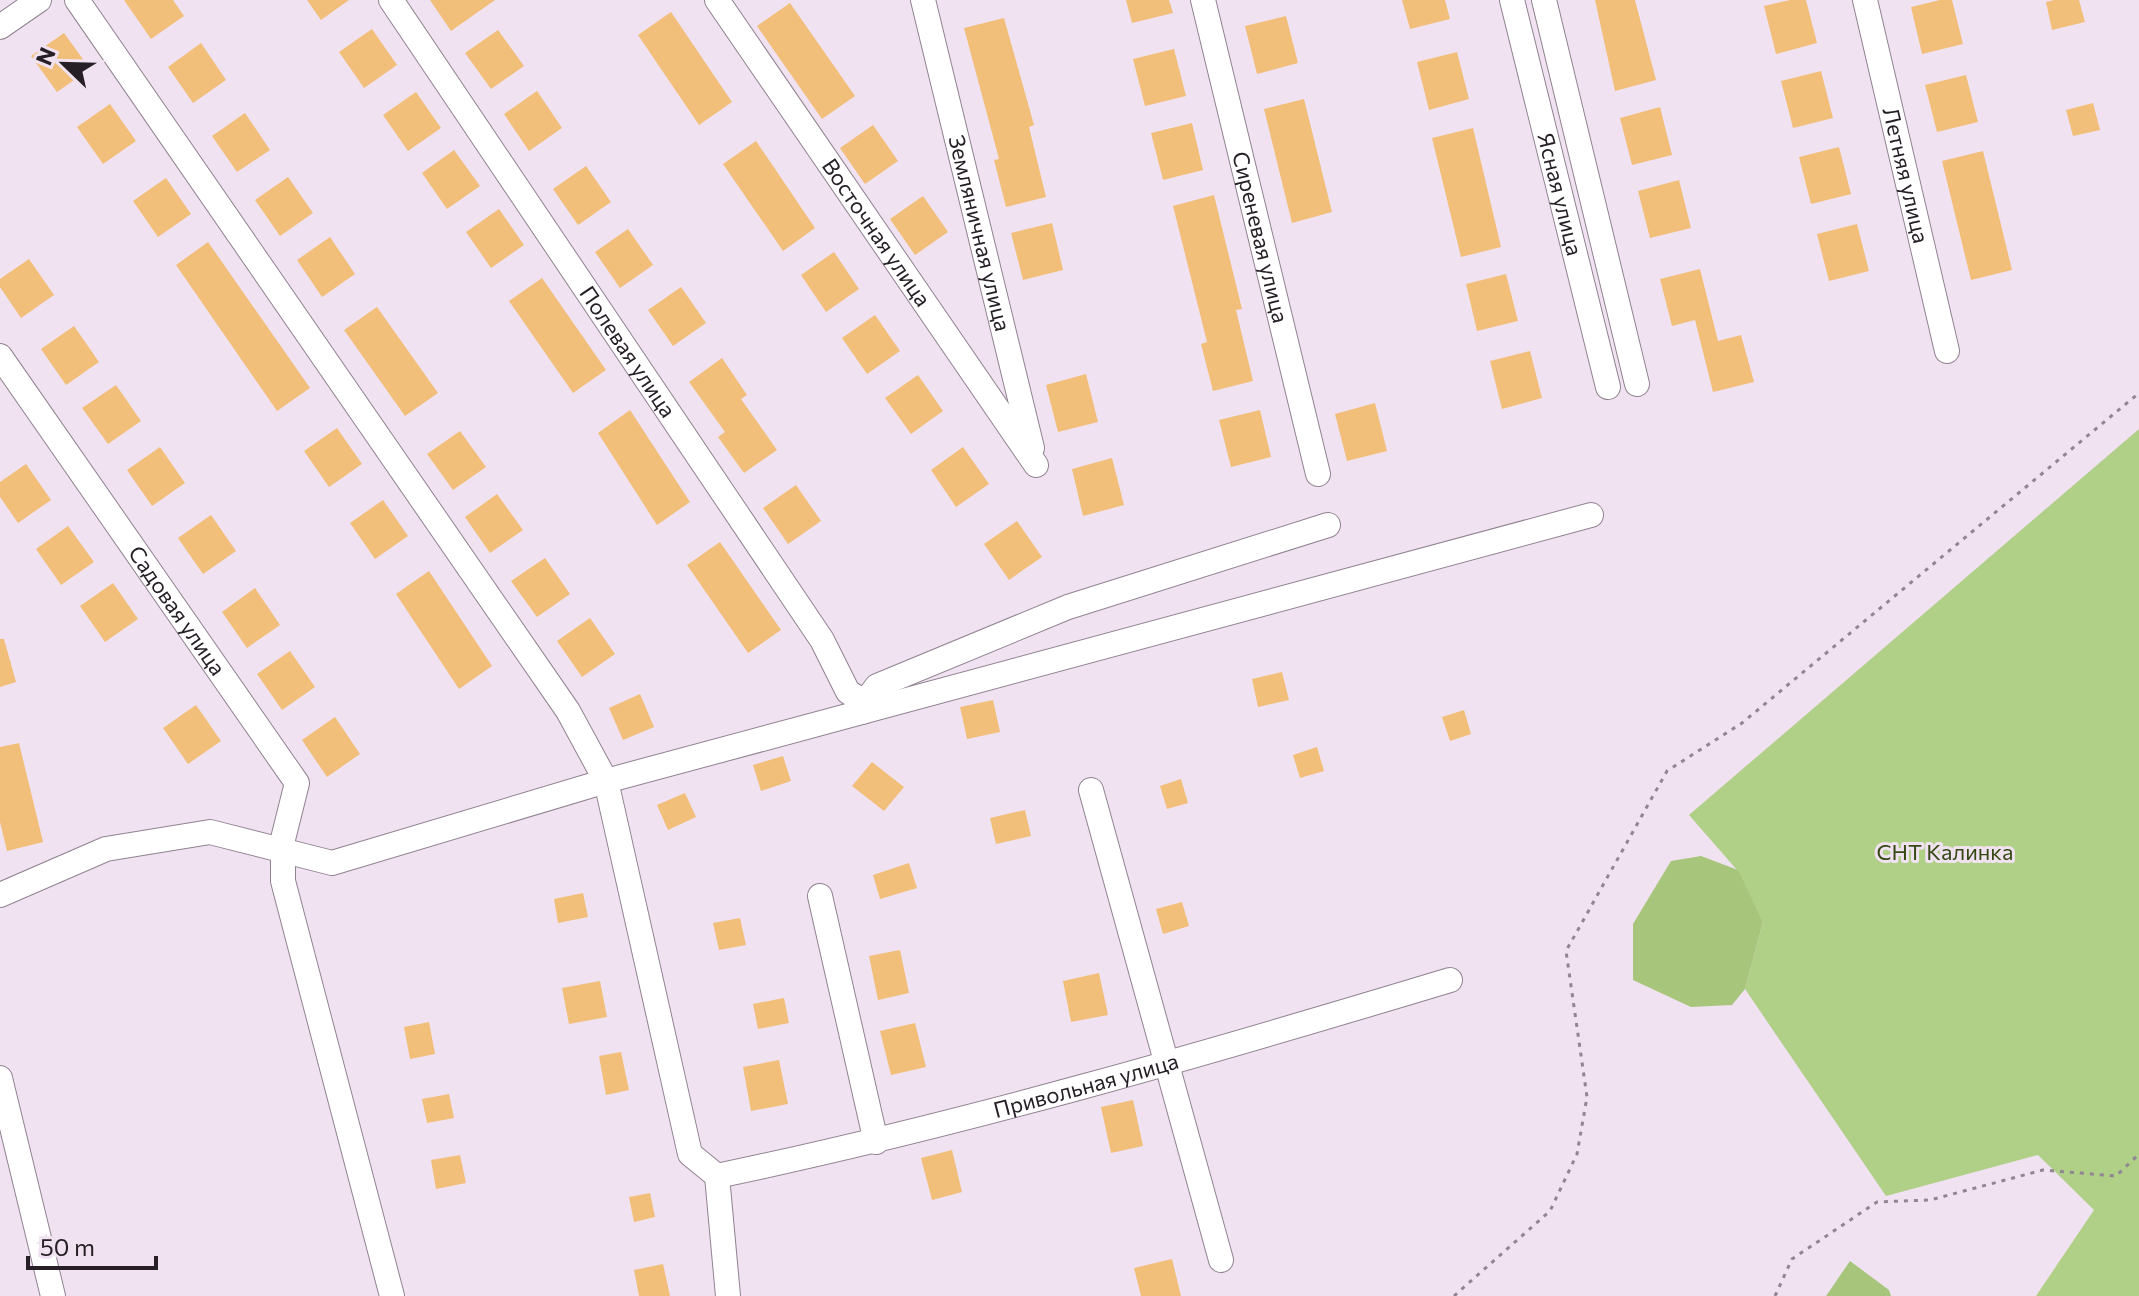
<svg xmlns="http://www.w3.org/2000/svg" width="2139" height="1296" font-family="Commissioner,sans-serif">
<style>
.green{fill:#b0cf87}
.forest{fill:#a7c67c}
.building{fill:#f1bf79}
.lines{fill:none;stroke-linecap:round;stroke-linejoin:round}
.minor-casing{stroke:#908390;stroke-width:26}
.path{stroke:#908590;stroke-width:3;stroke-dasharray:4 6;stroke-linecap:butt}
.minor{stroke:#fff;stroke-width:24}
.labels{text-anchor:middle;stroke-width:6;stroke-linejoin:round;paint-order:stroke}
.street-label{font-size:22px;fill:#262026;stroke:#f1e2f1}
.park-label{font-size:22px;fill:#354914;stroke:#f1e2f1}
</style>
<rect width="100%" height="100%" fill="#f1e2f1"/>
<path class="green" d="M2139,429V1296H2036L2094,1210L2038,1155L1886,1196L1745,989L1763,922L1737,870L1689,815Z"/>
<g class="forest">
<path d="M1701,856L1738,870L1763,922L1745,989L1732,1005L1691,1007L1633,980V924L1671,861Z"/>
<path d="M1850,1261L1889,1290L1891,1296H1826Z"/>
</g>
<g class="building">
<path d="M124,0H173L184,16L151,39Z"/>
<path d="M307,0H349L321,20Z"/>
<path d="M430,0H495L451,31Z"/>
<path d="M1126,0H1169L1173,13L1132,23Z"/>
<path d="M1402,0H1445L1450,19L1410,29Z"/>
<path d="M1595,0H1635L1656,80L1615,91Z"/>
<path d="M1790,0H1806L1817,43L1776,54L1764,6Z"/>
<path d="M1940,0H1952L1963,44L1922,54L1911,7Z"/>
<path d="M2054,0H2079L2085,22L2052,30L2046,2Z"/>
<path d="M790,3L855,96L822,119L757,26Z"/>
<path d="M671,12L732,102L699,125L638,35Z"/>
<path d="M1286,16L1298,63L1257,74L1245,26Z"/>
<path d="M1004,18L1034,125L1029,127L1046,197L1006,207L994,160L999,159L964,28Z"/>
<path d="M372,29L397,65L364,88L339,52Z"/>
<path d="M498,30L524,66L491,89L465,53Z"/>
<path d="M64,33L90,69L57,92L31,56Z"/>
<path d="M201,43L226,80L193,103L168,67Z"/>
<path d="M1174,49L1186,96L1145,106L1133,59Z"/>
<path d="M1457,52L1469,99L1429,110L1417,62Z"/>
<path d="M1821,71L1833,118L1793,128L1781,81Z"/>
<path d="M1966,75L1978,122L1937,132L1925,85Z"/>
<path d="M537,91L562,128L529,151L504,114Z"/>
<path d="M416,92L441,128L408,151L383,115Z"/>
<path d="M1304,99L1332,212L1292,223L1264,109Z"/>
<path d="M2093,103L2100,130L2073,136L2066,110Z"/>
<path d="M110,104L136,141L103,164L77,127Z"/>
<path d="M1660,107L1672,155L1632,165L1620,118Z"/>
<path d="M245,113L270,150L237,172L212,136Z"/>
<path d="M1192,123L1203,170L1163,180L1151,133Z"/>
<path d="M873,125L898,161L865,184L840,148Z"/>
<path d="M1473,128L1501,247L1461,257L1432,138Z"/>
<path d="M756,141L815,228L783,251L723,164Z"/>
<path d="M1839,147L1851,194L1811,204L1799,157Z"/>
<path d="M454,150L480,186L447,209L422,173Z"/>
<path d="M1983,151L2012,270L1971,280L1942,161Z"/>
<path d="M586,166L611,202L578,225L553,189Z"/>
<path d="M288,177L313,213L280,236L255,200Z"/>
<path d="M166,178L191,214L158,237L133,201Z"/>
<path d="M1679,180L1691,228L1650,238L1638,191Z"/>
<path d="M1214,195L1242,309L1236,310L1253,381L1213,391L1201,344L1207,342L1173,206Z"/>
<path d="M923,196L948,232L915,255L890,219Z"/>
<path d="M499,209L524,245L491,268L466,232Z"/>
<path d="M1052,223L1063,270L1023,280L1011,233Z"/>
<path d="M1857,224L1869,271L1829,281L1817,234Z"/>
<path d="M628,229L653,265L620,288L595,252Z"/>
<path d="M330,237L355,274L322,297L297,260Z"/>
<path d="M208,242L310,388L277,411L176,265Z"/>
<path d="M834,252L859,289L826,312L801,275Z"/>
<path d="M29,259L54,295L21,318L0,287V279Z"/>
<path d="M1700,269L1718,341L1741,335L1754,382L1713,392L1695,320L1672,326L1660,279Z"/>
<path d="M1506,274L1518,321L1477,331L1466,284Z"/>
<path d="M542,278L606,370L573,393L509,301Z"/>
<path d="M681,287L706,323L673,346L648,310Z"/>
<path d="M377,307L438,393L405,416L344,330Z"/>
<path d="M875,315L900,351L867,374L842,338Z"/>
<path d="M74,326L99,362L66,385L41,349Z"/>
<path d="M1530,351L1542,398L1502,409L1490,361Z"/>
<path d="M722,358L747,395L741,399L777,450L744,473L718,437L725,432L689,382Z"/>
<path d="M1086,374L1098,422L1058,432L1046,385Z"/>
<path d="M918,375L943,411L911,434L885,398Z"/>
<path d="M116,385L141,421L108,444L82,408Z"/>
<path d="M1375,403L1387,451L1347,461L1335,414Z"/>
<path d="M630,410L690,502L657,525L598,433Z"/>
<path d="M1260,410L1271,457L1231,467L1219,420Z"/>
<path d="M337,428L362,464L329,487L304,451Z"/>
<path d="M460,431L486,467L453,490L427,454Z"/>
<path d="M160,447L185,483L152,506L127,470Z"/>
<path d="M963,447L989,484L956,507L931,470Z"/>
<path d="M1112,458L1124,505L1083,516L1072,469Z"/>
<path d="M26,464L51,500L18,523L0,497V482Z"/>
<path d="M796,485L821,521L788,544L763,508Z"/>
<path d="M497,494L523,530L490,553L465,517Z"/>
<path d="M383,500L408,536L375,559L350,523Z"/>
<path d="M211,515L236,551L203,574L178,538Z"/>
<path d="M1017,521L1042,557L1009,580L984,544Z"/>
<path d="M68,526L94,562L61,585L36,549Z"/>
<path d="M720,542L781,630L748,653L687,565Z"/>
<path d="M545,558L570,594L537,617L511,581Z"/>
<path d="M429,571L492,666L459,689L396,594Z"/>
<path d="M113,583L138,619L105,642L80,606Z"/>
<path d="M255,588L280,625L247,648L222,612Z"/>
<path d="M590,618L615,654L582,677L557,641Z"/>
<path d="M0,639H4L16,682L0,687Z"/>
<path d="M290,651L315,687L282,710L257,674Z"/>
<path d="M1282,672L1289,700L1258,707L1252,679Z"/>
<path d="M640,694L654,727L623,740L609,708Z"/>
<path d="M993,700L1000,732L967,739L960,707Z"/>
<path d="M196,705L221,741L188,764L163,728Z"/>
<path d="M1464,710L1471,734L1450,741L1442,717Z"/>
<path d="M335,717L360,754L327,777L302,740Z"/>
<path d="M19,743L43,842L7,851L0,822V747Z"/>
<path d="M1317,747L1324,771L1300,778L1293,755Z"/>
<path d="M783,756L791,781L761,791L753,765Z"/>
<path d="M872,762L904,787L884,811L852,786Z"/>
<path d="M1181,779L1188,803L1167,809L1160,786Z"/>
<path d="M685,793L696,817L668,830L657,805Z"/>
<path d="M1025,810L1031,836L996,844L990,818Z"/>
<path d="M909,863L917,888L880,899L873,875Z"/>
<path d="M583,893L588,917L558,923L554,899Z"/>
<path d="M1182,902L1189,926L1163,934L1156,909Z"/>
<path d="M740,918L746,945L719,950L713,923Z"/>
<path d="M900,950L909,993L878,1000L869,956Z"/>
<path d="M1099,973L1108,1015L1071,1022L1063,981Z"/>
<path d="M600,981L607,1017L569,1024L562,988Z"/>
<path d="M784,998L789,1023L758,1029L753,1004Z"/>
<path d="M429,1022L435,1054L410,1059L404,1027Z"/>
<path d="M915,1023L926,1067L891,1075L880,1031Z"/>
<path d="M621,1052L629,1090L606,1095L599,1056Z"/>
<path d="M779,1060L788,1104L751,1111L743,1067Z"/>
<path d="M449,1094L454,1118L427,1123L422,1099Z"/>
<path d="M1133,1100L1143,1146L1111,1153L1101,1107Z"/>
<path d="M952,1150L962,1192L932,1200L921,1158Z"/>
<path d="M460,1155L466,1183L436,1189L431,1160Z"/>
<path d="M650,1193L655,1217L634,1222L629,1197Z"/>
<path d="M1172,1259L1181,1296H1141L1134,1268Z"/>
<path d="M663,1264L670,1296H639L634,1270Z"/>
</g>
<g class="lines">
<defs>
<g id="minor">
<path d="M77,0L568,711L606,781L690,1154L717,1176L728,1296"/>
<path id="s1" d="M391,0L822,640L848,692L865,702"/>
<path id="s2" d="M717,0L1036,465"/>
<path id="s3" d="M923,0L1032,448"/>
<path id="s4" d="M1203,0L1318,474"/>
<path id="s5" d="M1512,0L1608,387"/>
<path d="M1544,0L1637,384"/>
<path id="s6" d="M1865,0L1947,351"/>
<path d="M0,27L39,0"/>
<path id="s7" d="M0,356L297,783L283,839V881L392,1296"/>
<path d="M862,712L1591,515"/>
<path d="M1091,790L1221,1260"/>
<path d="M0,895L106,849L210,832L332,863L606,781L862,712L865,702L877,686L1068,607L1328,525"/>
<path d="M820,896L876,1142"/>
<path d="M0,1078L53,1296"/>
<path id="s8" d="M717,1176C965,1124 1208,1053 1450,980"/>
</g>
</defs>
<use href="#minor" class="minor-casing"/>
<g class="path">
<path d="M1454,1296L1550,1211L1577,1154L1587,1097L1566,951L1667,771L1742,723L2139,393"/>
<path d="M1775,1296L1792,1259L1877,1202L1930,1200L2043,1170L2116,1176L2139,1154"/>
</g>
<use href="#minor" class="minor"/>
</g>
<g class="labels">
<g class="street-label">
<text dy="8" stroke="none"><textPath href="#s6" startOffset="180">Летняя улица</textPath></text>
<text dy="8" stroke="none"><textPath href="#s5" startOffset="200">Ясная улица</textPath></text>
<text dy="8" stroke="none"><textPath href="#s2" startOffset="282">Восточная улица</textPath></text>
<text dy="8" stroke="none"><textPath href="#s3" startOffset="240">Земляничная улица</textPath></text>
<text dy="8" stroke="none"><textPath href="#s4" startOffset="244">Сиреневая улица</textPath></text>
<text dy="8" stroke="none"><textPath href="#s1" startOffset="424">Полевая улица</textPath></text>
<text dy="8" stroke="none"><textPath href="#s7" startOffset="310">Садовая улица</textPath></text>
<text dy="8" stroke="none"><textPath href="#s8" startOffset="380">Привольная улица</textPath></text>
</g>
<g class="park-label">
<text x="1945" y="860">СНТ Калинка</text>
</g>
</g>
<g transform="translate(64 64) rotate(293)" stroke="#f1e2f1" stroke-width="6" paint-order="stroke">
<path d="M0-6L14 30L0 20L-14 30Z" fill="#262026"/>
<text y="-12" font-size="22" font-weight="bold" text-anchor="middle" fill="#262026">N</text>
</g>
<path d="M28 1256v12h128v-12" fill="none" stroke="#262026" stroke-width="4"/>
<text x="40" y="1256" font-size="24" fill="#262026" stroke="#f1e2f1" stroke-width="6" paint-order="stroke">50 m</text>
</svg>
